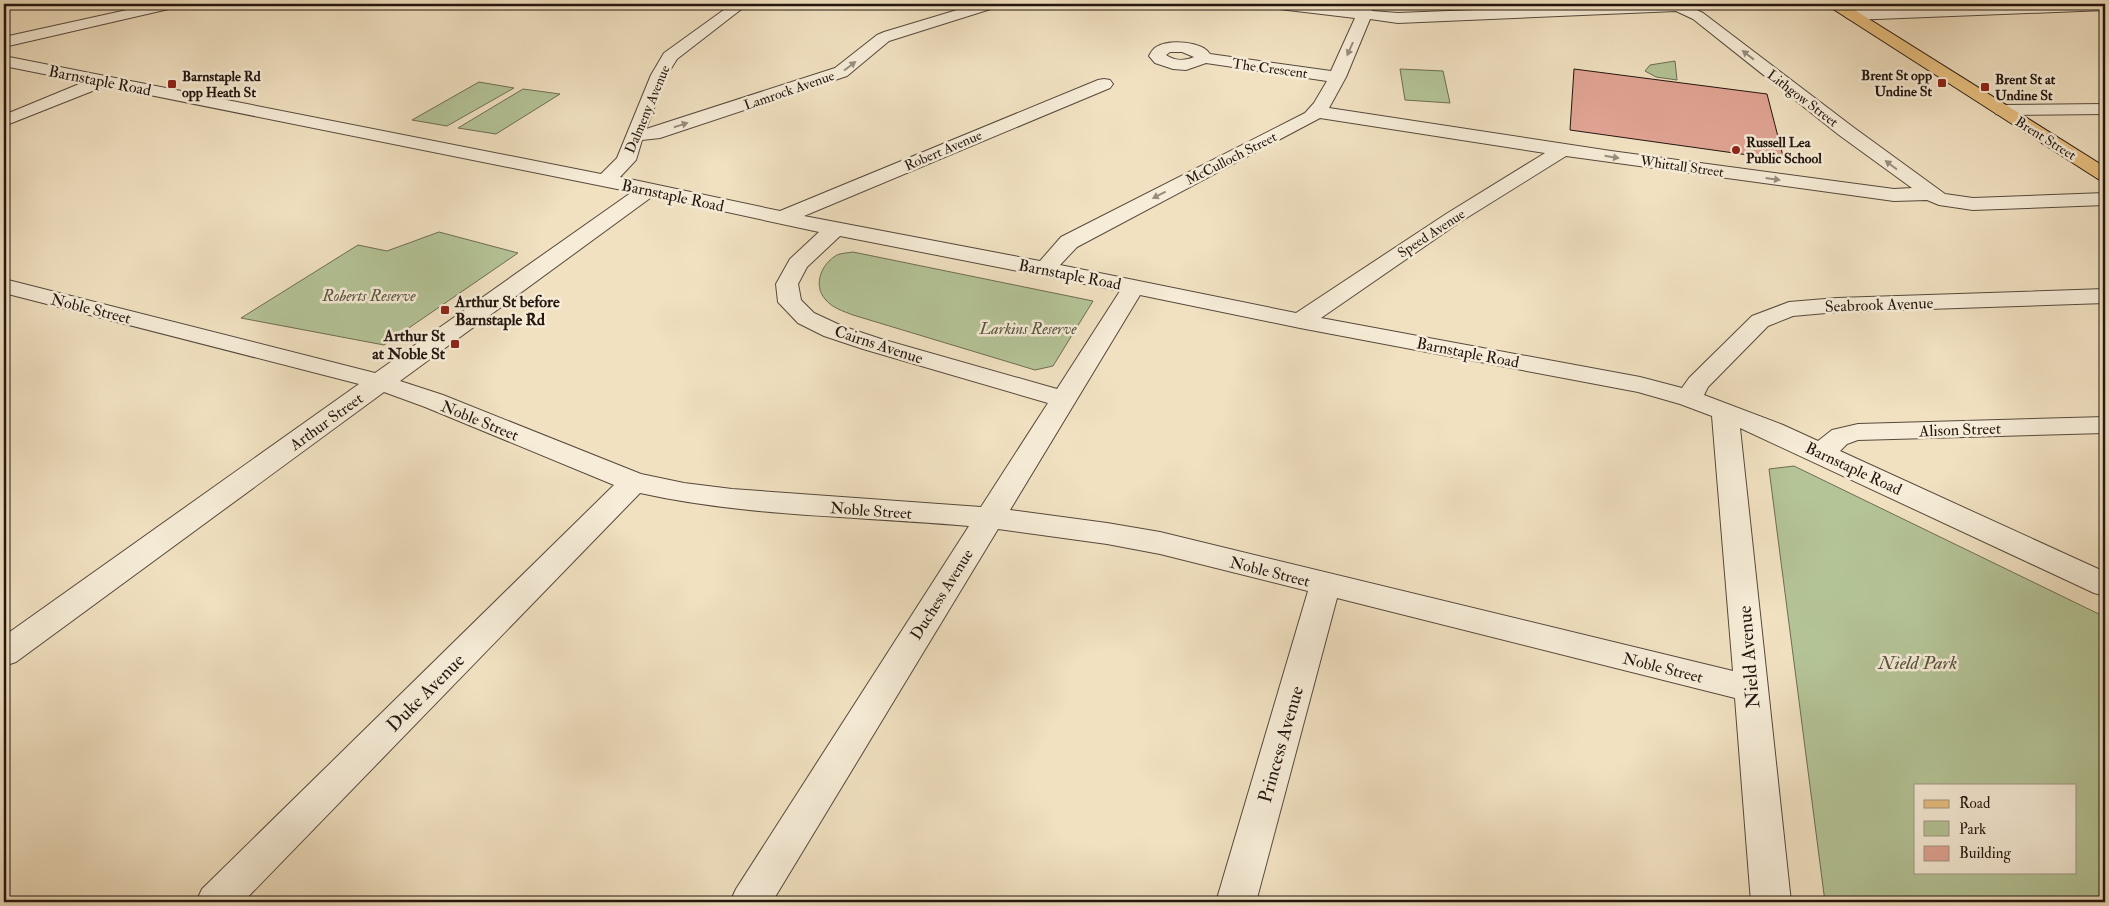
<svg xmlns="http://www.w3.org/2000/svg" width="2109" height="906" font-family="'IM FELL Double Pica',serif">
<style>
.green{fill:#b4c497;stroke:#6c6d53;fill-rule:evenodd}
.building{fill:#e1a494;stroke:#23160f}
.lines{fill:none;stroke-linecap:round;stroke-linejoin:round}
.minor-casing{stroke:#56493c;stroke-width:2}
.major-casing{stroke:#23160f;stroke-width:2}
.minor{fill:#f6ecd7;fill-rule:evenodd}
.major{fill:#e8c080;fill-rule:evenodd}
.oneway{fill:#978c7d}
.poi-dot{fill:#8f2418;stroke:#f6ecd7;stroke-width:2}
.labels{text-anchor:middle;stroke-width:5;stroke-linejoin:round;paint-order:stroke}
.far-street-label{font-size:14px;fill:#23160f;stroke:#f6ecd7}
.far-poi-label{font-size:14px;font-weight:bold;fill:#23160f;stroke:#f6ecd7;text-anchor:start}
.street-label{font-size:16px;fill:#23160f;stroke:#f6ecd7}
.park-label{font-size:16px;font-style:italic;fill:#56533f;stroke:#f6ecd7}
.poi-label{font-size:16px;font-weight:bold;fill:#23160f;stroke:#f6ecd7;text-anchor:start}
.near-street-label{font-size:19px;fill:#23160f;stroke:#f6ecd7}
.near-park-label{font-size:19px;font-style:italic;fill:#56533f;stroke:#f6ecd7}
</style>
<rect width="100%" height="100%" fill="#f1e1c1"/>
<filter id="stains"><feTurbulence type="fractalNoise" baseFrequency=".004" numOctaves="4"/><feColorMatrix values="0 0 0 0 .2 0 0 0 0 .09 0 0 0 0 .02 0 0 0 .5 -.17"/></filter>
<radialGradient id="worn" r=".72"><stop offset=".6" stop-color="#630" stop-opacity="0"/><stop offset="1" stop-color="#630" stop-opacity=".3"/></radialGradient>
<g class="green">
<path d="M1675,61L1677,80L1656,77L1645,71L1650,65Z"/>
<path d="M1400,69L1443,71L1450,103L1405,100Z"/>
<path d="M479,82L514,88L447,126L412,120Z"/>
<path d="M523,89L560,94L496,134L458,128Z"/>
<path d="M439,232L518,253L384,345L241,318L358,245L387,251Z"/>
<path d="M853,252L1093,301L1053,366L1035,370L853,315C843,311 832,308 825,299C813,285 821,264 837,255C841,253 848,253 853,252Z"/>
<path d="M1794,466L2105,617V902H1825L1769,469ZM1915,785H2075V872H1915Z"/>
</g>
<path class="building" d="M1574,69L1767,94L1784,160L1570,130Z"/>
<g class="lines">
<defs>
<g id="minor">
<path d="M154,4H180L178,7L173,8L4,47V37Z"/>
<path d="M732,4H748L677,59L667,75L646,129L835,68L877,35L884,32L977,4H999L997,7L889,41L847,76L660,138L642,140L636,160L620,177L780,211L1098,80L1104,79L1110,80L1113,84L1110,88L804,216L1040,261L1061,237L1305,113L1314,103L1327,81L1206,63L1186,70L1173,69L1155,63L1149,56C1151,52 1153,49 1156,47C1169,39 1202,41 1210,54L1331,71L1355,18L1271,8L1266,7L1264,4H1310L1356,9L1357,4H1371L1372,11L1398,13L1625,4H1685L1703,13L1853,127L1945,194L1973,198L2105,193V205L1973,210L1939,205L1927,200L1894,201L1566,156L1460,222L1321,318L1640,377L1682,388L1689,378L1752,316L1789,302L1837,298L2105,289V303L1837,312L1793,316L1768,326L1708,387L1704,395L1783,425L1818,441L1832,430L1858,424L2105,417V433L1858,440L1847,444L1840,451L2105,572V596L2094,593L1740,428L1791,902H1751L1735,698L1337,598L1256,902H1216L1308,591L1160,554L1107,544L998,529L772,902H730L736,889L969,526C859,516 748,517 640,493L243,902H196L202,889L614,485L425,407L384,392L16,662L4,666V636L359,384L4,293V279L375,373L632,192L105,86L4,126V115L84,82L4,66V56L601,174L617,158L651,75L664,53ZM1676,11L1693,19L1839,135L1912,188L1894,189L1611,151L1329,108L1346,77L1370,19L1398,23ZM1170,52H1182L1194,57C1185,61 1175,61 1166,55ZM1320,118L1545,153L1446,214L1296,313L1060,265L1077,247ZM653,196L819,232L790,259L776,284L778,302L798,323L824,336L863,349L1048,403L981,507L732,489L684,483L641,474L443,395L400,381ZM840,236L1120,291L1057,389L881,339L842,326L814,313L801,300L798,284L807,267ZM1140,295L1300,328L1638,392L1680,404L1712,416L1733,671L1160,532L1107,523L1010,510Z"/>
<path d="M2041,4H2105V10L1852,20L1847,18L1844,15L1847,12L1852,10Z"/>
<path d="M2105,104V114L2002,115L1996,114L1993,110L1996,106L2002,105Z"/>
</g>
<path id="major" d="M1828,4H1845L2105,167V181L2098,179L1830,7Z"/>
</defs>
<use href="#minor" class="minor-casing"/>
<use href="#major" class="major-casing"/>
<use href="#minor" class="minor"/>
<use href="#major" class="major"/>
</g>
<defs><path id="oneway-solid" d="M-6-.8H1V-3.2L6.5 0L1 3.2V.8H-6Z" transform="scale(1.25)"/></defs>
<g class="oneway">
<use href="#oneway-solid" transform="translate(1350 49) rotate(114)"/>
<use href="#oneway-solid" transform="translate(1748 55) rotate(-142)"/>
<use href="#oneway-solid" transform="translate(850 66) rotate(-37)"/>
<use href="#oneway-solid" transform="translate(681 125) rotate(-17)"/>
<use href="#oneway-solid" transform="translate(1612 157) rotate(9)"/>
<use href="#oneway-solid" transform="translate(1891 165) rotate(-143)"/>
<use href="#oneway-solid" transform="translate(1773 179) rotate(8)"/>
<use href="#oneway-solid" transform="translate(1159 195) rotate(153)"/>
</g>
<g class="poi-dot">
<rect x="1937" y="78" width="10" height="10" rx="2.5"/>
<rect x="167" y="79" width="10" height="10" rx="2.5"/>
<rect x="1980" y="82" width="10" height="10" rx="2.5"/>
<circle cx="1736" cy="150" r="5"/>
<rect x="440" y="305" width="10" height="10" rx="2.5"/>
<rect x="450" y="339" width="10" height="10" rx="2.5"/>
</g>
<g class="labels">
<g class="far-street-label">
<text transform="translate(1270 68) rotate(8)" y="5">The Crescent</text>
<text transform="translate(789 90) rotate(-19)" y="5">Lamrock Avenue</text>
<text transform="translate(1803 98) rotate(37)" y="5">Lithgow Street</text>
<text transform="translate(647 109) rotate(-67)" y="5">Dalmeny Avenue</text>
<text transform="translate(2046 138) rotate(32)" y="5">Brent Street</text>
<text transform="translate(943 150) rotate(-23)" y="5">Robert Avenue</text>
<text transform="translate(1231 158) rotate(-27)" y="5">McCulloch Street</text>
<text transform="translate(1682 166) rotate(8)" y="5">Whittall Street</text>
<text transform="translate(1431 233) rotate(-33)" y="5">Speed Avenue</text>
</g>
<g class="far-poi-label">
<text x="1932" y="80" text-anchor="end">Brent St opp<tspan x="1932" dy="16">Undine St</tspan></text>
<text x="182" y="81">Barnstaple Rd<tspan x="182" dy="16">opp Heath St</tspan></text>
<text x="1995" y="84">Brent St at<tspan x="1995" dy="16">Undine St</tspan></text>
<text x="1746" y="147">Russell Lea<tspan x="1746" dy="16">Public School</tspan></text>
</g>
<g class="street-label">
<text transform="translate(100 80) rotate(11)" y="6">Barnstaple Road</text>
<text transform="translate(673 195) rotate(12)" y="6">Barnstaple Road</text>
<text transform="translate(1070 274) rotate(11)" y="6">Barnstaple Road</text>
<text transform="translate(1879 304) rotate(-2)" y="6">Seabrook Avenue</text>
<text transform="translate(91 308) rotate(14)" y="6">Noble Street</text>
<text transform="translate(879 344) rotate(18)" y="6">Cairns Avenue</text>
<text transform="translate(1468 352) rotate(11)" y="6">Barnstaple Road</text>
<text transform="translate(480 420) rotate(22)" y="6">Noble Street</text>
<text transform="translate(326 421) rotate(-36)" y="6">Arthur Street</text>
<text transform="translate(1960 429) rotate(-2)" y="6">Alison Street</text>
<text transform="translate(1854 468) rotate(25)" y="6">Barnstaple Road</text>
<text transform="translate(871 510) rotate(4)" y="6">Noble Street</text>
<text transform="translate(1270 571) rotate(14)" y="6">Noble Street</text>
<text transform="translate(941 594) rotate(-58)" y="6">Duchess Avenue</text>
<text transform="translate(1663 667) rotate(14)" y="6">Noble Street</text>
</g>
<g class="park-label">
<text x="369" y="301">Roberts Reserve</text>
<text x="1028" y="334">Larkins Reserve</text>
</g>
<g class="poi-label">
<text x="455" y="307">Arthur St before<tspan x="455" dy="18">Barnstaple Rd</tspan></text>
<text x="445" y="341" text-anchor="end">Arthur St<tspan x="445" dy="18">at Noble St</tspan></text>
</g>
<g class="near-street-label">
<text transform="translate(1748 657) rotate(-95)" y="7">Nield Avenue</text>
<text transform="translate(425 692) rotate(-45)" y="7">Duke Avenue</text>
<text transform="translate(1280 744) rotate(-74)" y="7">Princess Avenue</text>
</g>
<g class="near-park-label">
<text x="1918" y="669">Nield Park</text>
</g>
</g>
<rect width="2109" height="906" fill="none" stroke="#f1e1c1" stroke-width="20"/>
<rect x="5" y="5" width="2099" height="896" fill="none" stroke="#23160f" stroke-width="2.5"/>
<rect x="10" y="10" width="2089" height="886" fill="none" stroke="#23160f"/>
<rect x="1914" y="784" width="162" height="90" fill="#f6ecd7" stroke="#a29687"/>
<rect x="1924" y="800" width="25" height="8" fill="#e8c080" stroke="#a29687"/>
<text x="1959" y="808" font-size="15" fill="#23160f">Road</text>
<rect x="1924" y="821" width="25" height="15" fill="#b4c497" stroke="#a29687"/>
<text x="1959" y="834" font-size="15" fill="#23160f">Park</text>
<rect x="1924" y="846" width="25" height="15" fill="#e1a494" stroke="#a29687"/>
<text x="1959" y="858" font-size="15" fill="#23160f">Building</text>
<rect width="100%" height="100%" filter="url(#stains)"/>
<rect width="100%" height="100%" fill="url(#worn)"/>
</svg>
